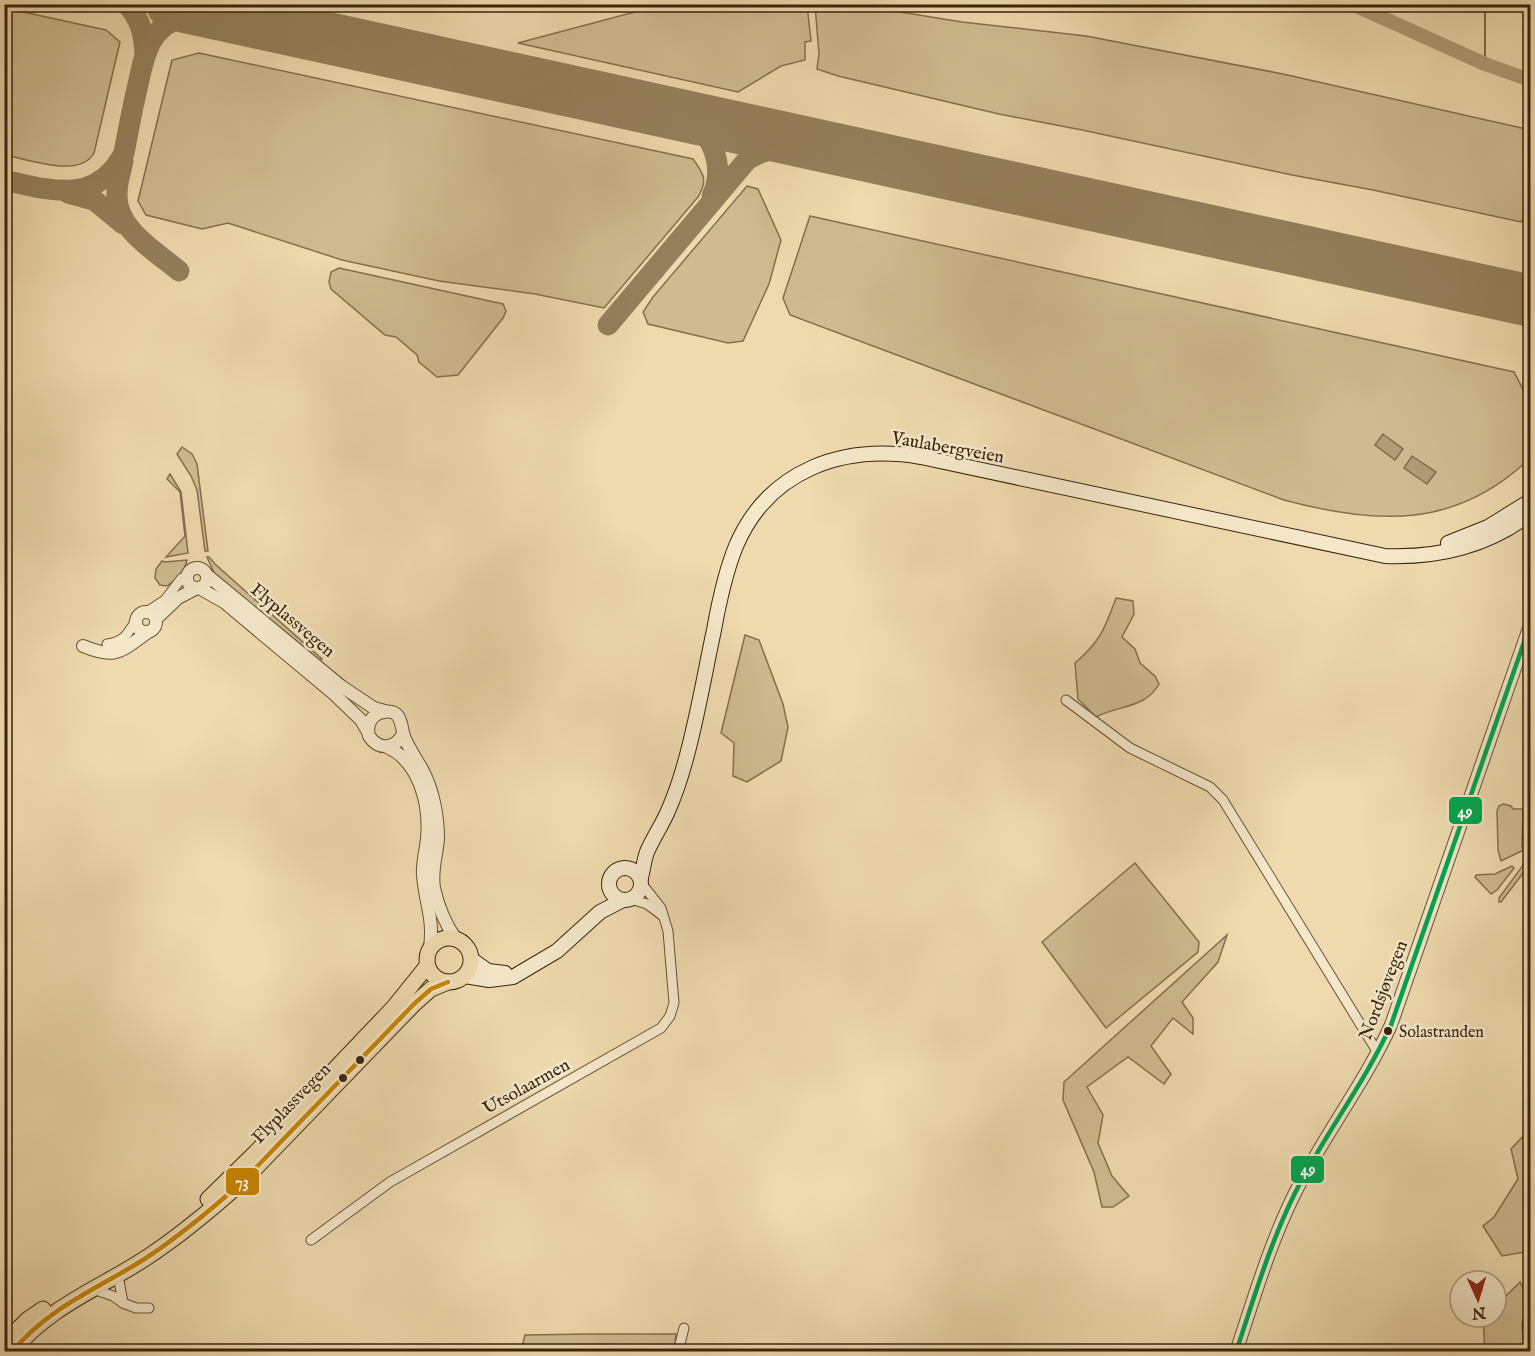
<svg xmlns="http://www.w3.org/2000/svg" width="1535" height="1356" font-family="'IM FELL English',serif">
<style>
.green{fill:#cfbb92;stroke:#84704e;stroke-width:1.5}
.water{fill:#b09c77;stroke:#806c4c;stroke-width:1.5}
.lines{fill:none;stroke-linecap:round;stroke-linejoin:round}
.stream{stroke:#806c4c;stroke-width:2}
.river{stroke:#b09c77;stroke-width:14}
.taxiway{stroke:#94805c;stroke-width:21}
.runway{stroke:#94805c;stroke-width:52}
.minor-casing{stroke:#665234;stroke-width:11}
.tertiary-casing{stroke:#665234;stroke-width:14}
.secondary-casing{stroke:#39250b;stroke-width:16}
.trunk-casing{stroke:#39250b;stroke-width:17}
.minor{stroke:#f4e7ca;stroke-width:9}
.tertiary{stroke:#f4e7ca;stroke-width:12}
.secondary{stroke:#f4e7ca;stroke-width:14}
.trunk{stroke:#eedaae;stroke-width:15}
.bus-1-casing{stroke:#f4e7ca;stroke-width:9}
.bus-2-casing{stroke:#f4e7ca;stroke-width:9}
.bus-1{stroke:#c88603;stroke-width:4.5}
.bus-2{stroke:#00a651;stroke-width:4.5}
.bus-dot{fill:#39250b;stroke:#f4e7ca;stroke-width:2}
.labels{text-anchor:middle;stroke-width:5;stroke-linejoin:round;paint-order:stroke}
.bus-label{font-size:16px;fill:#39250b;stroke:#f4e7ca;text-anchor:start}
.street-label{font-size:18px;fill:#39250b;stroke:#f4e7ca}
.line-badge{stroke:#f4e7ca;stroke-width:2}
.badge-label{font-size:16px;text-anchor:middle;font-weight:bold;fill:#fff}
</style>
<rect width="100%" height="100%" fill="#eedaae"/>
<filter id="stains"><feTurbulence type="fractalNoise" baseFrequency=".00333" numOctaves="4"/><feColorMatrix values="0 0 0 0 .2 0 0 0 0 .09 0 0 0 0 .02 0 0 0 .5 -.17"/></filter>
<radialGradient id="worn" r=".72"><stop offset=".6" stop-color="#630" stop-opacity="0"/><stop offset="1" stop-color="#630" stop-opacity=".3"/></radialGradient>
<g class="green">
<path d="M661,5H807L811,41L805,42V60L781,66L738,92L518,43Z"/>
<path d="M815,5H857L962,22L1086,36L1283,74L1530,130V210L1521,222L1373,190L1292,175L1082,130L999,114L838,76L817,69L819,54Z"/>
<path d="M5,8L106,30L120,42L94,153C80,179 28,159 5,155Z"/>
<path d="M199,53L693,159C704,174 708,180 698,197L604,308L535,294L439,281L342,260L228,223L202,229L146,215L138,201L172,60Z"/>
<path d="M747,186L758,189L781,240L769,284L743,341L728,343L648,324L643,312L653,297Z"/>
<path d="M810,216L1514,372L1530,403V458C1457,529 1377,525 1284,500L790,315L783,298Z"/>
<path d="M339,268L503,304L506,311L503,318L458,375L437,377L419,362L417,355L396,337L385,335L331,289L329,282L331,272Z"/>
<path d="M182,447L192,454L197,464L208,551H205L197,490L191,476L177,454Z"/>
<path d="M170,474L181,492L188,553L166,557L185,536L180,492L167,479Z"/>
<path d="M207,557H209L215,564L322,659L318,662L215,575Z"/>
<path d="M187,560C185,571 176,580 167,586L160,585L155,578L156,569L162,561L165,562Z"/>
<path d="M1116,598L1133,601L1134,614L1122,637L1135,649L1140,663L1155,676L1159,684C1145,709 1118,705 1096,717L1078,699L1075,663C1100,642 1105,628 1116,598Z"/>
<path d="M745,635L759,640L783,704L788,727L781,761L747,782L733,776L734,743L721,733Z"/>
<path d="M1503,804L1511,806L1513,809H1523L1522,848L1524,849L1525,832H1530V847L1501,861L1498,850L1497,811L1499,806Z"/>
<path d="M1530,859V864L1501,902H1499V898L1526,861Z"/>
<path d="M1135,863L1199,942L1198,952L1106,1028L1042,942Z"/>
<path d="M1512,866L1514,868L1497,890L1491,894L1475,877L1476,875L1495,874Z"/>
<path d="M1227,935L1218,962L1182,1002L1193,1018V1034L1173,1018L1151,1046L1171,1074L1164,1084L1128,1057L1087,1087L1103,1115L1098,1143L1112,1176L1129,1196L1113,1207H1102L1094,1172L1063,1100L1064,1082Z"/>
<path d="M1530,1129V1251L1502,1256L1483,1226L1494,1217L1518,1179L1511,1149Z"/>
<path d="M1520,1282L1528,1298L1522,1325L1524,1351H1485L1483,1318L1496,1317V1306Z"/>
<path d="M591,1334H676L674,1351L493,1352L522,1347L525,1335Z"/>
</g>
<g class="water">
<path d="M1383,434L1403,449L1395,460L1375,445Z"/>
<path d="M1412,456L1436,472L1427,484L1404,468Z"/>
</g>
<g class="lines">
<path class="stream" d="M1485,64V4"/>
<path class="river" d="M1352,4L1485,64L1530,80"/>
<g class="taxiway">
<path d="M127,4C140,19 144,33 145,53"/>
<path d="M683,117C712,130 726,166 712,196"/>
<path d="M123,161C121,171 117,182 117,193C115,228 155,251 179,271"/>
<path d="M4,180C52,191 97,205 124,153C128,132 132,110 137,89C144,57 148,26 185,16C196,13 207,15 218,15"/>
<path d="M68,193L94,200L123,224"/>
<path d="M608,325L747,160C769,145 798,146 823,148"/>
</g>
<path class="runway" d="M172,4L1527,300"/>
<defs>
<g id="minor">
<path d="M148,611L165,600L181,579L188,575"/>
<path d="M107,644C123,642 127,635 135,622"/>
<path d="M1066,700L1130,748L1210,787L1223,800L1378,1053"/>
<path d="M631,899L647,904L663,916"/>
<path d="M311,1240L390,1182L661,1028L670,1016L674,1003L668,931L661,908L642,884"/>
<path d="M93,1289L113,1296L123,1303L118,1275"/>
<path d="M123,1303L136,1308H149"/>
<path d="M678,1352L684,1328"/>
</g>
<g id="tertiary">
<circle cx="197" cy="578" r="10"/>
<path d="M207,575L341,686L374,708L385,711"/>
<path d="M199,588L224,602L334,694L361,720L368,732"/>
<circle cx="146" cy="622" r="10"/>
<path d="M156,619L178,598L197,588"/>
<path d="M83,646C117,660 121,651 148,632"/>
<path d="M403,734C395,749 379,751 369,736C366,726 371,714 383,712C404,708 400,728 405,739C410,750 417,760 423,771C433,790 438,816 438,838C437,855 431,870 434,888C438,906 445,923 455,938"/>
<path d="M387,747C420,762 430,805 427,838C426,850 422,863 423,875C425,903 434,917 430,948"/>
<path d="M1236,1352C1254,1298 1270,1243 1295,1193C1324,1135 1364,1084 1391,1025L1530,625"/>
</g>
<g id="secondary">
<path d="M1448,543L1488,527L1530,501"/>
<circle cx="625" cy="884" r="16"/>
<path d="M641,878C643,870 644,860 647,852C653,838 662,825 668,811C676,793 682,774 687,755C698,714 705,672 714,630C719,602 725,573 736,546C769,469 844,444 921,457L1385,556C1438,558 1488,546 1530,514"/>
<path d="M471,959L488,971L505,973"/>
<path d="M465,976L489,980L513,977L557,951L600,912L623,900"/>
</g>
<g id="trunk">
<circle cx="449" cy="960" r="22"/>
<path d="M208,1199L256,1152L394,1007L427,966"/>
<path d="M4,1343L27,1320L43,1309"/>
<path d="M12,1352C48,1307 100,1288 146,1258C181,1235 212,1209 243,1181L414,1004L431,989L448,982"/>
</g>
</defs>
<use href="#minor" class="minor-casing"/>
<use href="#tertiary" class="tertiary-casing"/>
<use href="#secondary" class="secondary-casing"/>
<use href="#trunk" class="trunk-casing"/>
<use href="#minor" class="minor"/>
<use href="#tertiary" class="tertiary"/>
<use href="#secondary" class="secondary"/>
<use href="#trunk" class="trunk"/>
<defs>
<path id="bus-1" d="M12,1352C48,1307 100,1288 146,1258C181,1235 212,1209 243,1181L414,1004L431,989L448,982"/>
<path id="bus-2" d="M1236,1352C1254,1298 1270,1243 1295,1193C1324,1135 1364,1084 1391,1025L1530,625"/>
</defs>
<use href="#bus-1" class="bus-1-casing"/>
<use href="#bus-2" class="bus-2-casing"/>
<use href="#bus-1" class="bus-1"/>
<use href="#bus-2" class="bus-2"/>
</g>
<g class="bus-dot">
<circle cx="1388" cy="1031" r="5"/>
<circle cx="360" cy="1060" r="5"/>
<circle cx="343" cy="1078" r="5"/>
</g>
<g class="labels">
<g class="bus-label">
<text x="1399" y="1037">Solastranden</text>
</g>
<g class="street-label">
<text transform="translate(948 447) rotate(10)" y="6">Vaulabergveien</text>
<text transform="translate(293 620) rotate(40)" y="6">Flyplassvegen</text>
<text transform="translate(1383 990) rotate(-69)" y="6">Nordsjøvegen</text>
<text transform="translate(526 1086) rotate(-29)" y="6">Utsolaarmen</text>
<text transform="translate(291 1103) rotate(-46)" y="6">Flyplassvegen</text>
</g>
</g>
<g class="line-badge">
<rect x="1448" y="796" width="35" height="29" rx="6" fill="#00a651"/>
<rect x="1290" y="1155" width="35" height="29" rx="6" fill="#00a651"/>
<rect x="225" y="1167" width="35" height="29" rx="6" fill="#c88603"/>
</g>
<g class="badge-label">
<text x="1465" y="817">49</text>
<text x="1308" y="1175">49</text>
<text x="242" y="1187">73</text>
</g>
<rect width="1535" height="1356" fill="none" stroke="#eedaae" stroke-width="24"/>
<rect x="6" y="6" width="1523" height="1344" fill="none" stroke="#39250b" stroke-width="3"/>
<rect x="12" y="12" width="1511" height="1332" fill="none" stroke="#39250b" stroke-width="1.5"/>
<g transform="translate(1478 1299) rotate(176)"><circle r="28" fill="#f4e7ca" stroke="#a9997e" stroke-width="1.5"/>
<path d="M0-4.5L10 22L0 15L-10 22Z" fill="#8f2418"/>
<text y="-9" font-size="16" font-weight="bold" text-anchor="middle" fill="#39250b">N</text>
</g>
<rect width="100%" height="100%" filter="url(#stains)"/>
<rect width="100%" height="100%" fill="url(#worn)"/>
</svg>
